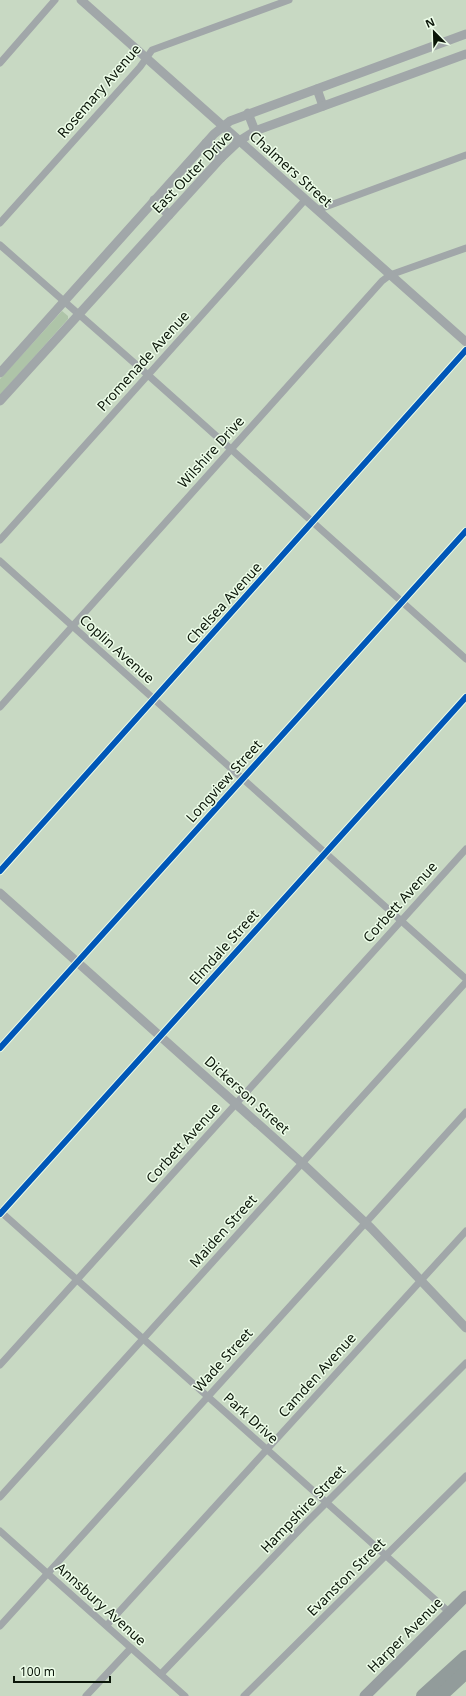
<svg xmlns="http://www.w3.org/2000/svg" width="466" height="1696" font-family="'Noto Sans',sans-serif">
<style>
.grass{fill:#aec4a8}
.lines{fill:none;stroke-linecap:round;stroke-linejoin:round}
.minor{stroke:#a1a7a9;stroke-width:7}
.tertiary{stroke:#a1a7a9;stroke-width:9}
.secondary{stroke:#979ea0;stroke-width:11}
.motorway{stroke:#929c9b;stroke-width:14}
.cycleway-casing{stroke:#edfde9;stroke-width:8}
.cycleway{stroke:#0057b8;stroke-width:6}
.labels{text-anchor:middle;stroke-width:3;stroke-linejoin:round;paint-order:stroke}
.street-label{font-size:14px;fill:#0b1609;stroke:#edfde9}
</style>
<rect width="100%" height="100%" fill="#c8d9c3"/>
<path class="grass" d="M62,311L68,316V319L0,395V379Z"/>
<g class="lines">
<g class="minor">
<path d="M0,63L55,0"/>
<path d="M317,210L466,155"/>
<path d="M0,223L140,67L152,50L289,0"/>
<path d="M0,245L148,375L466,659"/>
<path d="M0,540L305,200"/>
<path d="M0,561L466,979"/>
<path d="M0,707L382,281L390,275L466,248"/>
<path d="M0,871L466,350"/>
<path d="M0,1048L466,531"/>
<path d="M0,1211L449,1612"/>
<path d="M0,1214L466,697"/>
<path d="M0,1365L466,849"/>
<path d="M0,1497L466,982"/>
<path d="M0,1531L185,1696"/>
<path d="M107,1625L466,1231"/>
<path d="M0,1626L466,1112"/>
<path d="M161,1674L307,1522L466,1363"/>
<path d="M86,1696L131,1648"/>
<path d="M244,1696L466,1476"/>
</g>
<g class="tertiary">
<path d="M81,0L466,342"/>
<path d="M317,89L323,106"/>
<path d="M248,113L255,131"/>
<path d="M206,143L221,158"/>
<path d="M154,200L169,215"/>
<path d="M0,373L214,134L230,121L466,34"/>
<path d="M0,401L221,158L239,141L255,131L466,54"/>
<path d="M0,893L302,1163L371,1228L466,1328"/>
</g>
<path class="secondary" d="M365,1696L466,1596"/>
<g class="motorway">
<path d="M423,1696L466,1657"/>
<path d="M440,1696L466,1672"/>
</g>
<defs>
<g id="cycleway">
<path d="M0,871L466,350"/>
<path d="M0,1048L466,531"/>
<path d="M0,1214L466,697"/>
</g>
</defs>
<use href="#cycleway" class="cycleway-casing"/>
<use href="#cycleway" class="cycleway"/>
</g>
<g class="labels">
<g class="street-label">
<text transform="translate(99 91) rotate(-49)" y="5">Rosemary Avenue</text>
<text transform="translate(291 169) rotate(42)" y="5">Chalmers Street</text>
<text transform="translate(192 172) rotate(-46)" y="5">East Outer Drive</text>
<text transform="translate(143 361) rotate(-48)" y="5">Promenade Avenue</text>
<text transform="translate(211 452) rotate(-48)" y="5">Wilshire Drive</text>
<text transform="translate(224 603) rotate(-48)" y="5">Chelsea Avenue</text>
<text transform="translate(117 649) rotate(42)" y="5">Coplin Avenue</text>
<text transform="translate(224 781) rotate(-48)" y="5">Longview Street</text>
<text transform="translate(400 902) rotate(-48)" y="5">Corbett Avenue</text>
<text transform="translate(224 947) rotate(-48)" y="5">Elmdale Street</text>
<text transform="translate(247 1095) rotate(42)" y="5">Dickerson Street</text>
<text transform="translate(183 1143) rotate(-48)" y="5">Corbett Avenue</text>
<text transform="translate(223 1231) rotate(-48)" y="5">Maiden Street</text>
<text transform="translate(223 1360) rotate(-48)" y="5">Wade Street</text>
<text transform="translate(317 1375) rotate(-48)" y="5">Camden Avenue</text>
<text transform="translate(251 1418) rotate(42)" y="5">Park Drive</text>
<text transform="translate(303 1509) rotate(-46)" y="5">Hampshire Street</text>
<text transform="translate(346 1577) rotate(-45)" y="5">Evanston Street</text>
<text transform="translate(101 1604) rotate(42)" y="5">Annsbury Avenue</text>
<text transform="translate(405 1635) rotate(-45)" y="5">Harper Avenue</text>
</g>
</g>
<g transform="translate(434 32) rotate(337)" stroke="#edfde9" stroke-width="3" paint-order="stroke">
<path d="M0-3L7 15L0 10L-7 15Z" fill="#0b1609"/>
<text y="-6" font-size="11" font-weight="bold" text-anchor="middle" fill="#0b1609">N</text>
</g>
<path d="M14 1676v6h96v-6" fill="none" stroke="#0b1609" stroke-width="2"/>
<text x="20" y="1676" font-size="12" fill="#0b1609" stroke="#edfde9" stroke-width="3" paint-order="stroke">100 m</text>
</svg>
